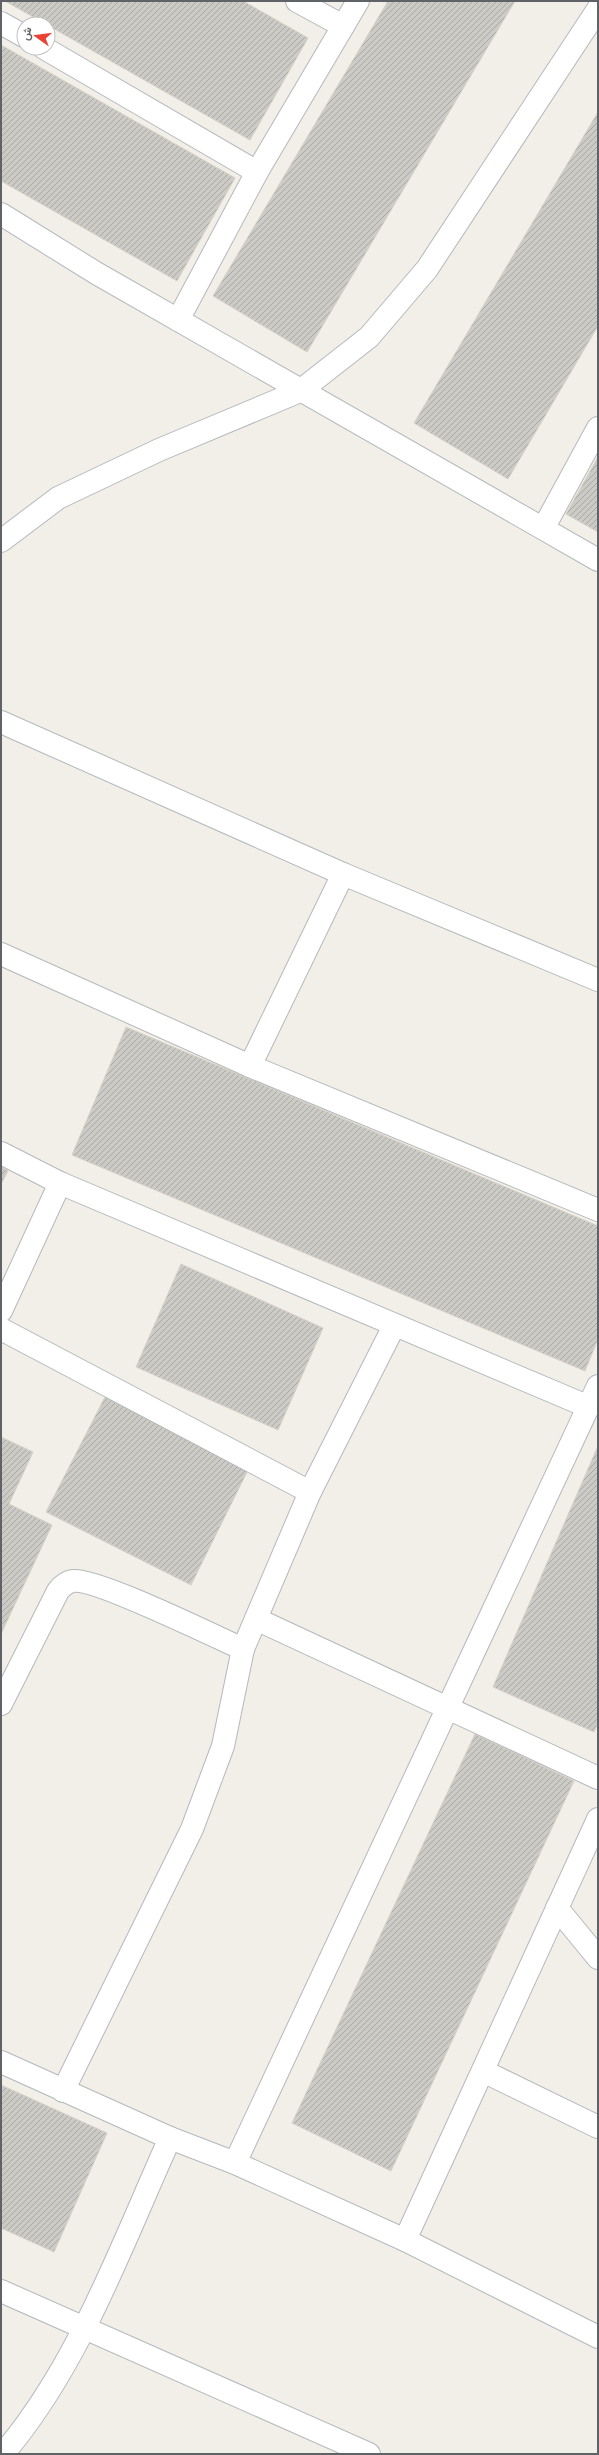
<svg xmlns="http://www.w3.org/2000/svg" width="599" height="2455" font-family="Montserrat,Vazirmatn,sans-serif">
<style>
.building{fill:url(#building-hatch);stroke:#d6d1c6}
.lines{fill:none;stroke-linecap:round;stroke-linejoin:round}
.minor-casing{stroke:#b5b8bc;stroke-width:24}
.minor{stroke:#fff;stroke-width:22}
</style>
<defs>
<pattern id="building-hatch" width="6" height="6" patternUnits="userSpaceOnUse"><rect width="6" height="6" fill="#cccac5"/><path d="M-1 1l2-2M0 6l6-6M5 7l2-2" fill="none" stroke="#a9a8a4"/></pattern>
</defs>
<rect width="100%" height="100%" fill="#f1efe8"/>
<g class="building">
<path d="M5,1H243L308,38L250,140Z"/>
<path d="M388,1H515L307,352L213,296Z"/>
<path d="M1,45L235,178L177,281L1,181Z"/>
<path d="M598,112V326L508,479L414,423Z"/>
<path d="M598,457V532L566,514Z"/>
<path d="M126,1027L598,1226V1339L585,1371L72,1155Z"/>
<path d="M1,1167L8,1171L1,1184Z"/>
<path d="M181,1264L323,1328L278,1430L136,1367Z"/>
<path d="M107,1393L250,1466L191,1585L46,1512Z"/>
<path d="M1,1437L33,1452L9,1504L52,1525L1,1634Z"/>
<path d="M598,1446V1723L594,1732L493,1687Z"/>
<path d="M475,1734L574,1781L391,2171L292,2123Z"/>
<path d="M1,2085L107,2133L54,2252L1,2228Z"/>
</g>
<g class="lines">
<defs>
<g id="minor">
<path d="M297,1L343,26"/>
<path d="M1,23L24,36"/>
<path d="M44,48L257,172"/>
<path d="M1,214L96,273L598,560"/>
<path d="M178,320L257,172L358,1"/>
<path d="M544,527L598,428"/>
<path d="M1,541L58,498L159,450L300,391L369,337L427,269L598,9"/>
<path d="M1,722L343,874L598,980"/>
<path d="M1,954L250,1066L598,1210"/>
<path d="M250,1066L343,874"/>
<path d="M1,1153L60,1183L589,1407"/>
<path d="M1,1311L60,1183"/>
<path d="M1,1329L310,1492"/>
<path d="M256,1619L598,1778"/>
<path d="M1,1704L58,1591C62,1586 66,1582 73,1581C94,1577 216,1637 243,1649"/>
<path d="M557,1908L598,1958"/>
<path d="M1,2062L170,2138L235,2163L405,2240L598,2337"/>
<path d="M483,2071L598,2127"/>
<path d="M63,2091L192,1829L223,1746L243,1649L310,1492L394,1326"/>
<path d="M235,2163L598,1386"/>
<path d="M405,2240L598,1819"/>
<path d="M1,2291L369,2454"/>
<path d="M3,2454C79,2365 122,2244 170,2138"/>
</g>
</defs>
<use href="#minor" class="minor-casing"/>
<use href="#minor" class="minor"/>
</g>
<rect width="599" height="2455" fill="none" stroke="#5f6368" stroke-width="4"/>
<g transform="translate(36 36) rotate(284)"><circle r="19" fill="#ffffff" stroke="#bfc1c3"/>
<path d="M0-3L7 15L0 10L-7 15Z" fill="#ea4335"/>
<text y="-6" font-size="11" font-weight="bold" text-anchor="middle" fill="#5f6368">ش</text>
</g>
</svg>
